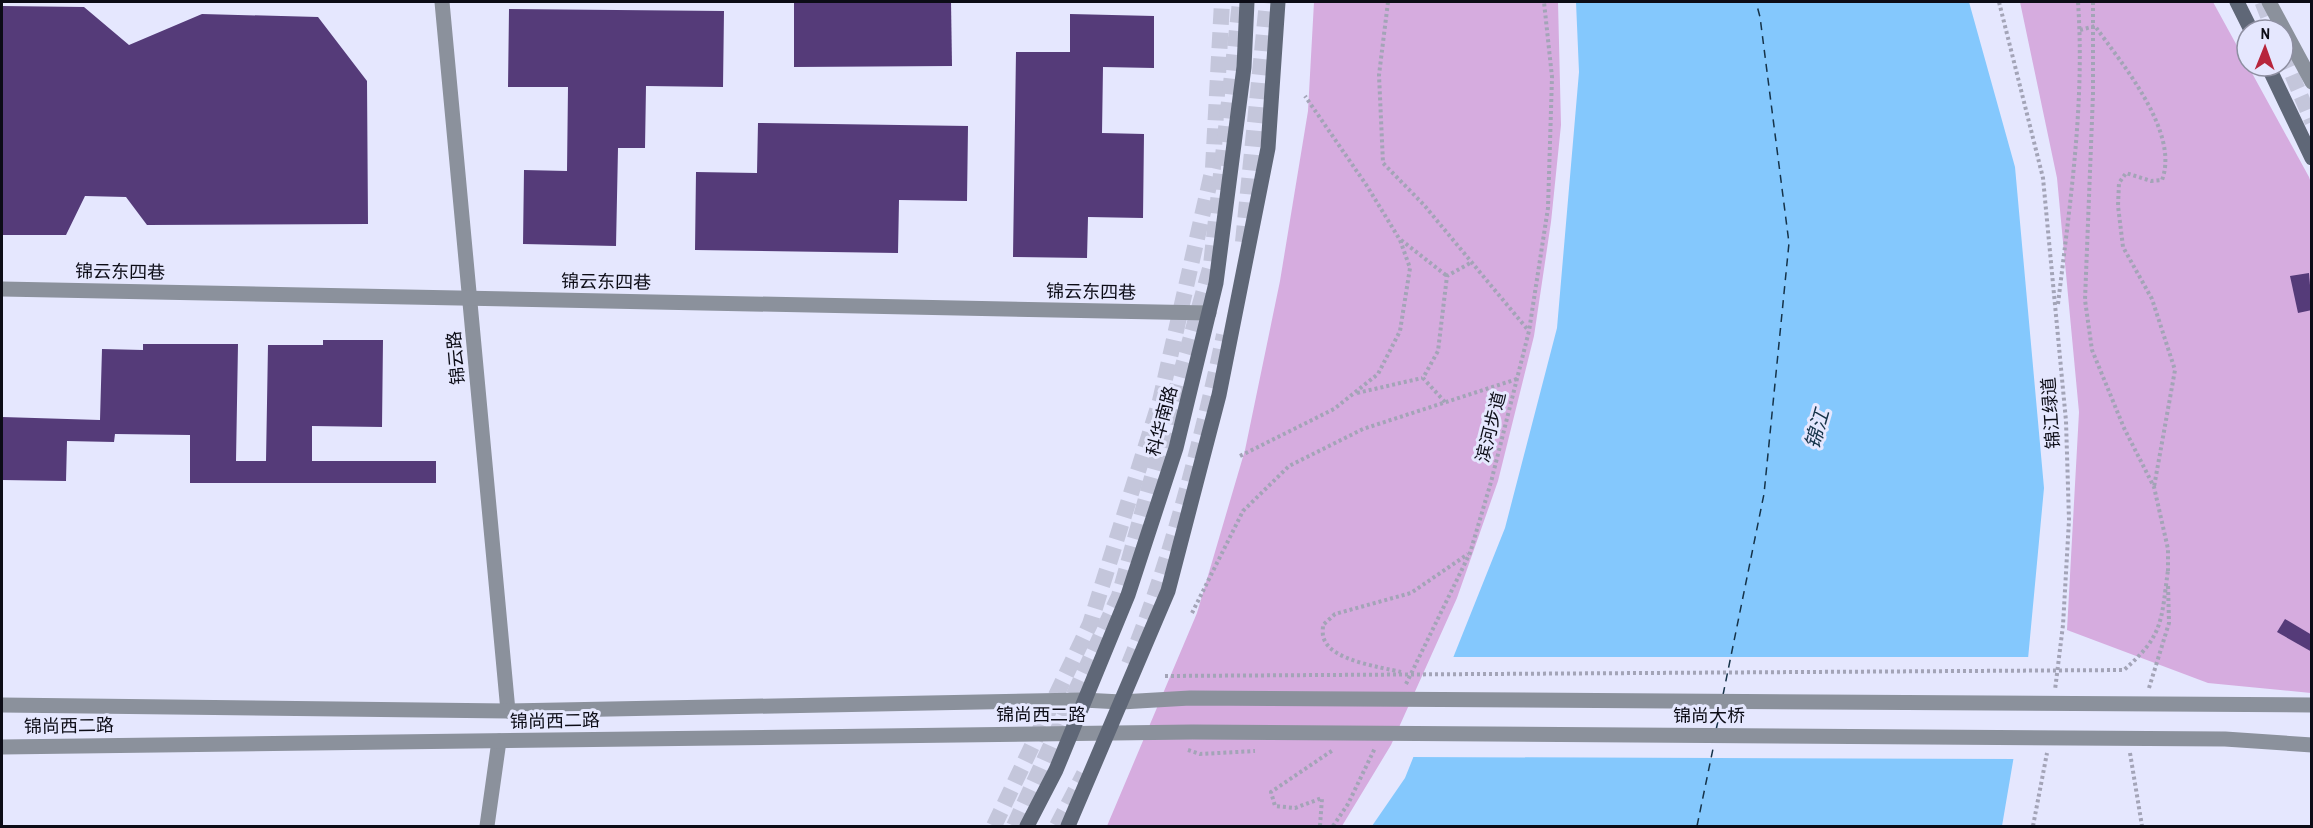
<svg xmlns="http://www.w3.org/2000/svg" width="2313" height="828" font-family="'Archivo Narrow','Noto Sans SC',sans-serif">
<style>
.green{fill:#d6acdf}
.water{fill:#84c8fd}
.pier{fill:#e5e7fe}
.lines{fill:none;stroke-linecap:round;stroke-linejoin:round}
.ferry{stroke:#163349;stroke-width:1.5;stroke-dasharray:8 6;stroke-linecap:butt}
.building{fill:#553b79}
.secondary-tunnel{stroke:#c4c6db;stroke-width:15;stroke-dasharray:15 8;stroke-linecap:butt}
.trunk-tunnel{stroke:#c4c6db;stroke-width:16;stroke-dasharray:16 8;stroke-linecap:butt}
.path{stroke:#a3a4b7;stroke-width:4;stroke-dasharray:3 3;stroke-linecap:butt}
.minor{stroke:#8b919c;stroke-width:15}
.tertiary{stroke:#8b919c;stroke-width:15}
.secondary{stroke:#5f6777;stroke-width:15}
.labels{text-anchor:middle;stroke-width:6;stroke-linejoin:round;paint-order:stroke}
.street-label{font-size:18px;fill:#0c0c16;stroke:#e5e7fe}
.water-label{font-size:20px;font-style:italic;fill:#163349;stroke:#e5e7fe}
</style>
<rect width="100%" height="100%" fill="#e5e7fe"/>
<g class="green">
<path d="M1314,2H1558L1561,125L1551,222L1534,336L1498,481L1457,598L1391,745L1342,826H1107L1197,613L1245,450L1280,281L1308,111Z"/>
<path d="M2020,2H2213L2309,177L2312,186L2311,693L2208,683L2067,630L2079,412L2057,178Z"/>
</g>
<path class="water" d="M1576,2H1969L2015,167L2044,488L2025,691L2002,826H1372L1405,778L1505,528L1557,328L1579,72Z"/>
<path class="pier" d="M1451,657H2031L2017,759L1411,757Z"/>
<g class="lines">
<g class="ferry">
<path d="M1723,695L1764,494L1789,243L1760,17L1756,2"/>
<path d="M1716,730L1721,708"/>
<path d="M1697,826L1714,744"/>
</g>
</g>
<g class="building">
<path d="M794,2H951L952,66L794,67Z"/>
<path d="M2,6L84,7L129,45L202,14L318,17L367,81L368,224L147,225L126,197L85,196L66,235H2Z"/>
<path d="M509,9L724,11L723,87L646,86L645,148H618L616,246L523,244L524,170L567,171L568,87H508Z"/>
<path d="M1070,14L1154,16V68L1103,67L1102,133L1144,134L1143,218L1088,217L1087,258L1013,257L1016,52H1070Z"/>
<path d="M758,123L968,126L967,201L899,200L898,253L695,250L696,172L757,173Z"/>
<path d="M2309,273L2312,310L2298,313L2290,276Z"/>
<path d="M323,340H383L382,427L312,426V461H436V483H190V435L115,434L114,442L67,441L66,481L2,480V417L100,420L102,349L143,350V344H238L236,461H266L268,345H323Z"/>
<path d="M2285,619L2312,635V652L2277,632Z"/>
</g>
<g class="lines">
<g class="secondary-tunnel">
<path d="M2262,2L2273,30"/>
<path d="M2283,54L2312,122"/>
</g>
<g class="trunk-tunnel">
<path d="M1243,242L1267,2"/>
<path d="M1129,664C1171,561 1201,444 1224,335"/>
<path d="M994,826L1090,624L1160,401L1213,168L1222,2"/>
<path d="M1014,826L1119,596L1211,265L1240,2"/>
<path d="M1057,826L1084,774"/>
</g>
<g class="path">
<path d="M1388,2L1379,75L1383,163L1424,205L1528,330"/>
<path d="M1999,2L2043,178L2066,421L2069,520L2063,625L2055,690"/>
<path d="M2093,2V94L2085,300L2092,350L2124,428L2154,487L2168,549V571"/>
<path d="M2080,30L2095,26C2122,64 2180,132 2162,180L2151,181L2126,173L2119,183L2118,206L2123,247L2152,299L2175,370L2154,487"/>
<path d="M1401,240L1447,276"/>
<path d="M2058,304C2070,203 2085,103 2078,2"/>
<path d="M1357,393L1422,378"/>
<path d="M1445,402L1423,378L1438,351L1447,276L1472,262"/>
<path d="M1240,456L1334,409L1378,374L1400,331L1410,268L1400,240L1367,186L1305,96"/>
<path d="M1192,613L1243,511L1289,466L1363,429L1517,379"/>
<path d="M1401,672C1381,667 1332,661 1324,639C1322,635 1323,629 1323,625L1335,614L1411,593L1468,554"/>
<path d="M1165,676L2124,670C2164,635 2161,621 2168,570"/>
<path d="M1406,684L1470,553L1491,482L1529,331L1548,208L1552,77L1544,2"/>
<path d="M2149,688L2169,623L2168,584"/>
<path d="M1188,750L1200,754L1255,751"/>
<path d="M2130,753L2142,826"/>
<path d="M1320,826L1322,798L1295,808L1275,806L1271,792L1333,750"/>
<path d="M1333,826L1348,804L1375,748"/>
<path d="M2033,826L2047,753"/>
</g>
<g class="minor">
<path d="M442,2L508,711"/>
<path d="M2,289L1209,313"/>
<path d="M487,826L499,741"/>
</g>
<g class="tertiary">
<path d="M2269,2L2312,82"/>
<path d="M2,705L508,711L1083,700L1121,702L1190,698L2312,705"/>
<path d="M2,747L1192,732L2225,739L2312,745"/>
</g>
<g class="secondary">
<path d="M2237,2L2251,30"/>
<path d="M2268,66L2312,158"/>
<path d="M1027,826L1056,770L1128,595L1176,448L1216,283L1244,67L1247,2"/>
<path d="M1068,826L1168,591L1219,395L1268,148L1278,2"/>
</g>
</g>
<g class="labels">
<g class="street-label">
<text transform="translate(120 272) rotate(1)" y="6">锦云东四巷</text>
<text transform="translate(606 282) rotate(1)" y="6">锦云东四巷</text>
<text transform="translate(1091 292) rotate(1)" y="6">锦云东四巷</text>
<text transform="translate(456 358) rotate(-95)" y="6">锦云路</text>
<text transform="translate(2051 413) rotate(-94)" y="6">锦江绿道</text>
<text transform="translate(1162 421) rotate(-75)" y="6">科华南路</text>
<text transform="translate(1491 427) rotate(-76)" y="6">滨河步道</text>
<text x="1041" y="721">锦尚西二路</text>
<text x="1709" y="722">锦尚大桥</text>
<text transform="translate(555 721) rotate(-1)" y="6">锦尚西二路</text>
<text transform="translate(69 726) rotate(-1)" y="6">锦尚西二路</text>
</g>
<g class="water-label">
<text transform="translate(1817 429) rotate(-74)" y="7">锦江</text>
</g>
</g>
<rect width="2313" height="828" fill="none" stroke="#0c0c16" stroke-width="6"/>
<g transform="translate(2265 48) rotate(1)"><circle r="28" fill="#e5e7fe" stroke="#8e8fa1" stroke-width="1.5"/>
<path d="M0-4.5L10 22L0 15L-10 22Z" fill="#b7253c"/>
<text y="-9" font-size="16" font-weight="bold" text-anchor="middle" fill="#0c0c16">N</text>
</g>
</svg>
